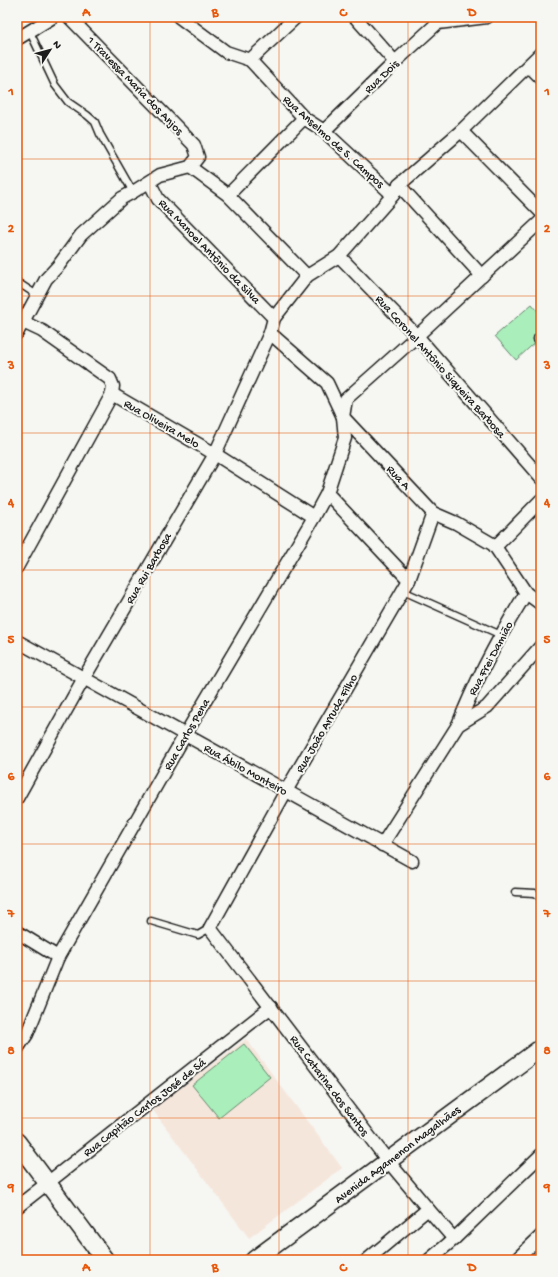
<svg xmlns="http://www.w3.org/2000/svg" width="558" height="1277" font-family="'Gochi Hand',sans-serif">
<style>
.built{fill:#f5e6db}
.green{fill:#aaefbb;stroke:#63866c}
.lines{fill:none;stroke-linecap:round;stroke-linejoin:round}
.service-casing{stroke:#1c1c1c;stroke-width:9}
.minor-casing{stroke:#1c1c1c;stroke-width:15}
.secondary-casing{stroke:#1c1c1c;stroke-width:20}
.service{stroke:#f6f6f2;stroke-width:6}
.minor{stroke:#f6f6f2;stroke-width:12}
.secondary{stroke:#f6f6f2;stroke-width:17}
.grid{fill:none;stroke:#e8590c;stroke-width:1;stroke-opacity:0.55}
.labels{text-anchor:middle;stroke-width:4;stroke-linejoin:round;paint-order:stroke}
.street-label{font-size:12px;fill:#1c1c1c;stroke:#f6f6f2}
.neatline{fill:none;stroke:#e8590c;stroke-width:1.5}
.grid-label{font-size:13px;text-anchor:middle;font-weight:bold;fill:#e8590c}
</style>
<rect width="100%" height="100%" fill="#f6f6f2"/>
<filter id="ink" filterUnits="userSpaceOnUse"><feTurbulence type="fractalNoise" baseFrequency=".025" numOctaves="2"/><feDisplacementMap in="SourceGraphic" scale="8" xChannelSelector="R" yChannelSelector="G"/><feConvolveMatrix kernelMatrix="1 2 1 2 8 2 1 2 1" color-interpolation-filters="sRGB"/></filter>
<g filter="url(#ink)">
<path class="built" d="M246,1039L342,1168L249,1238L152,1109Z"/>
<g class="green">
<path d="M532,304L541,315V337L516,360L495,336Z"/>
<path d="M244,1044L270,1077L219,1118L192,1085Z"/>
</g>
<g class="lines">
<defs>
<g id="service">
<path d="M30,32L55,85L68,102L87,115L95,122L100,134L133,192"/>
<path d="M17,282L37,295"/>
<path d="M403,591L501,635"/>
<path d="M515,892L535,893L541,897"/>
<path d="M151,921L198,935L210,928"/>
</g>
<g id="minor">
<path d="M179,17L226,52L250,60L304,118L324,131L393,195"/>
<path d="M355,17L395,62"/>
<path d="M438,23L487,17"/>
<path d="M17,39L53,17"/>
<path d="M250,60L296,17"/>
<path d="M529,66L541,78"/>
<path d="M324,131L395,62L444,17"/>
<path d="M461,131L541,212"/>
<path d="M190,167L228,195L307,276"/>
<path d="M150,183L158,199L274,318"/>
<path d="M399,185L482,276"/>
<path d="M228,195L304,118"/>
<path d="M339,256L417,336L541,478"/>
<path d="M17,333L46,279L59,265L81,235L122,198L133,192L160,175L190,167L198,157L194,145L69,17"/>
<path d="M270,333L327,383L343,417L433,513L456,523L494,545L526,593L541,604"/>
<path d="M540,339L541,340"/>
<path d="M112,394L215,454L314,517"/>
<path d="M327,493L409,580"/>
<path d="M433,513L409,580L286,791L210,928L388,1161L428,1209L454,1239"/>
<path d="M495,547L541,500"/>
<path d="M17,567L112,394L113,386L110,379L42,331L23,322"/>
<path d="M17,641L412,861"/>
<path d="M458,725C476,679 500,635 526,593"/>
<path d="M17,798L84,678L215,454L270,333L274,318L307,276L339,256L393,195L399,185L461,131L541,53"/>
<path d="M382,845L458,725L487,707L541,646"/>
<path d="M17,932L58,957"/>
<path d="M17,1049L27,1034L58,957L185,735L314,517L327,493L345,438L343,417L346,399L417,336L541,221"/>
<path d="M17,1207L271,1007"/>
<path d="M367,1260L428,1209"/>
<path d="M429,1260L454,1239L541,1155"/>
<path d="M516,1260L541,1236"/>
</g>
<g id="secondary">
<path d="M17,1142L105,1260"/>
<path d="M254,1260L541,1048"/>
</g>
</defs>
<use href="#service" class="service-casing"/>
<use href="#minor" class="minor-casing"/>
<use href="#secondary" class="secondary-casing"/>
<use href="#service" class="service"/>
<use href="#minor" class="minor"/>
<use href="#secondary" class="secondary"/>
</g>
</g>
<path class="grid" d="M150,17V1260M279,17V1260M408,17V1260M17,159H541M17,296H541M17,433H541M17,570H541M17,707H541M17,844H541M17,981H541M17,1118H541"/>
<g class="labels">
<g class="street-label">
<text transform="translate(381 76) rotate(-44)" y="4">Rua Dois</text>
<text transform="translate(136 85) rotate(46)" y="4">1 Travessa Maria dos Anjos</text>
<text transform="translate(334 141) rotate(42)" y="4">Rua Anselmo de S. Campos</text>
<text transform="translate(210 251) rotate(46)" y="4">Rua Manoel Antônio da Silva</text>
<text transform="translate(441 366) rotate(48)" y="4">Rua Coronel Antônio Siqueira Barbosa</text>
<text transform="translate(162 423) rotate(30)" y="4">Rua Oliveira Melo</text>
<text transform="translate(399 477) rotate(47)" y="4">Rua A</text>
<text transform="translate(148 568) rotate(-60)" y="4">Rua Rui Barbosa</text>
<text transform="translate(490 658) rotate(-62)" y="4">Rua Frei Damião</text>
<text transform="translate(326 723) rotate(-60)" y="4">Rua João Arruda Filho</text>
<text transform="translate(186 734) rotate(-60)" y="4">Rua Carlos Pena</text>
<text transform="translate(246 769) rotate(29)" y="4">Rua Ábilo Monteiro</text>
<text transform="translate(330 1085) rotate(53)" y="4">Rua Catarina dos Santos</text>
<text transform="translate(144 1107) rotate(-38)" y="4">Rua Capitão Carlos José de Sá</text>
<text transform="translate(397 1154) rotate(-37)" y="4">Avenida Agamenon Magalhães</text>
</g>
</g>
<rect width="558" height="1277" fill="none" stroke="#f6f6f2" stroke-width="44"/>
<g transform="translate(50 50) rotate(54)" stroke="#f6f6f2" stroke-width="3" paint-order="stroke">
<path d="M0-3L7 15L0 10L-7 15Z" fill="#1c1c1c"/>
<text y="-6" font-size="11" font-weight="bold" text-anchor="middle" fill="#1c1c1c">N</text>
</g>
<rect x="22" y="22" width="514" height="1233" class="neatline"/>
<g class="grid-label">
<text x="86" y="16">A</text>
<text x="215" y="16">B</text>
<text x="343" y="16">C</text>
<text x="472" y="16">D</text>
<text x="11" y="95">1</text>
<text x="547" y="95">1</text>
<text x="11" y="232">2</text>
<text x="547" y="232">2</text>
<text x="11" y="369">3</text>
<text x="547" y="369">3</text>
<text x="11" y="506">4</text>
<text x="547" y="506">4</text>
<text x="11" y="643">5</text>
<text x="547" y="643">5</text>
<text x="11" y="780">6</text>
<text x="547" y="780">6</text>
<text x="11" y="917">7</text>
<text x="547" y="917">7</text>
<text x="11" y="1054">8</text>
<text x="547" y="1054">8</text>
<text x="11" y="1191">9</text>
<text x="547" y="1191">9</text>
<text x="86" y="1271">A</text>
<text x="215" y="1271">B</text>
<text x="343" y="1271">C</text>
<text x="472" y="1271">D</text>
</g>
</svg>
